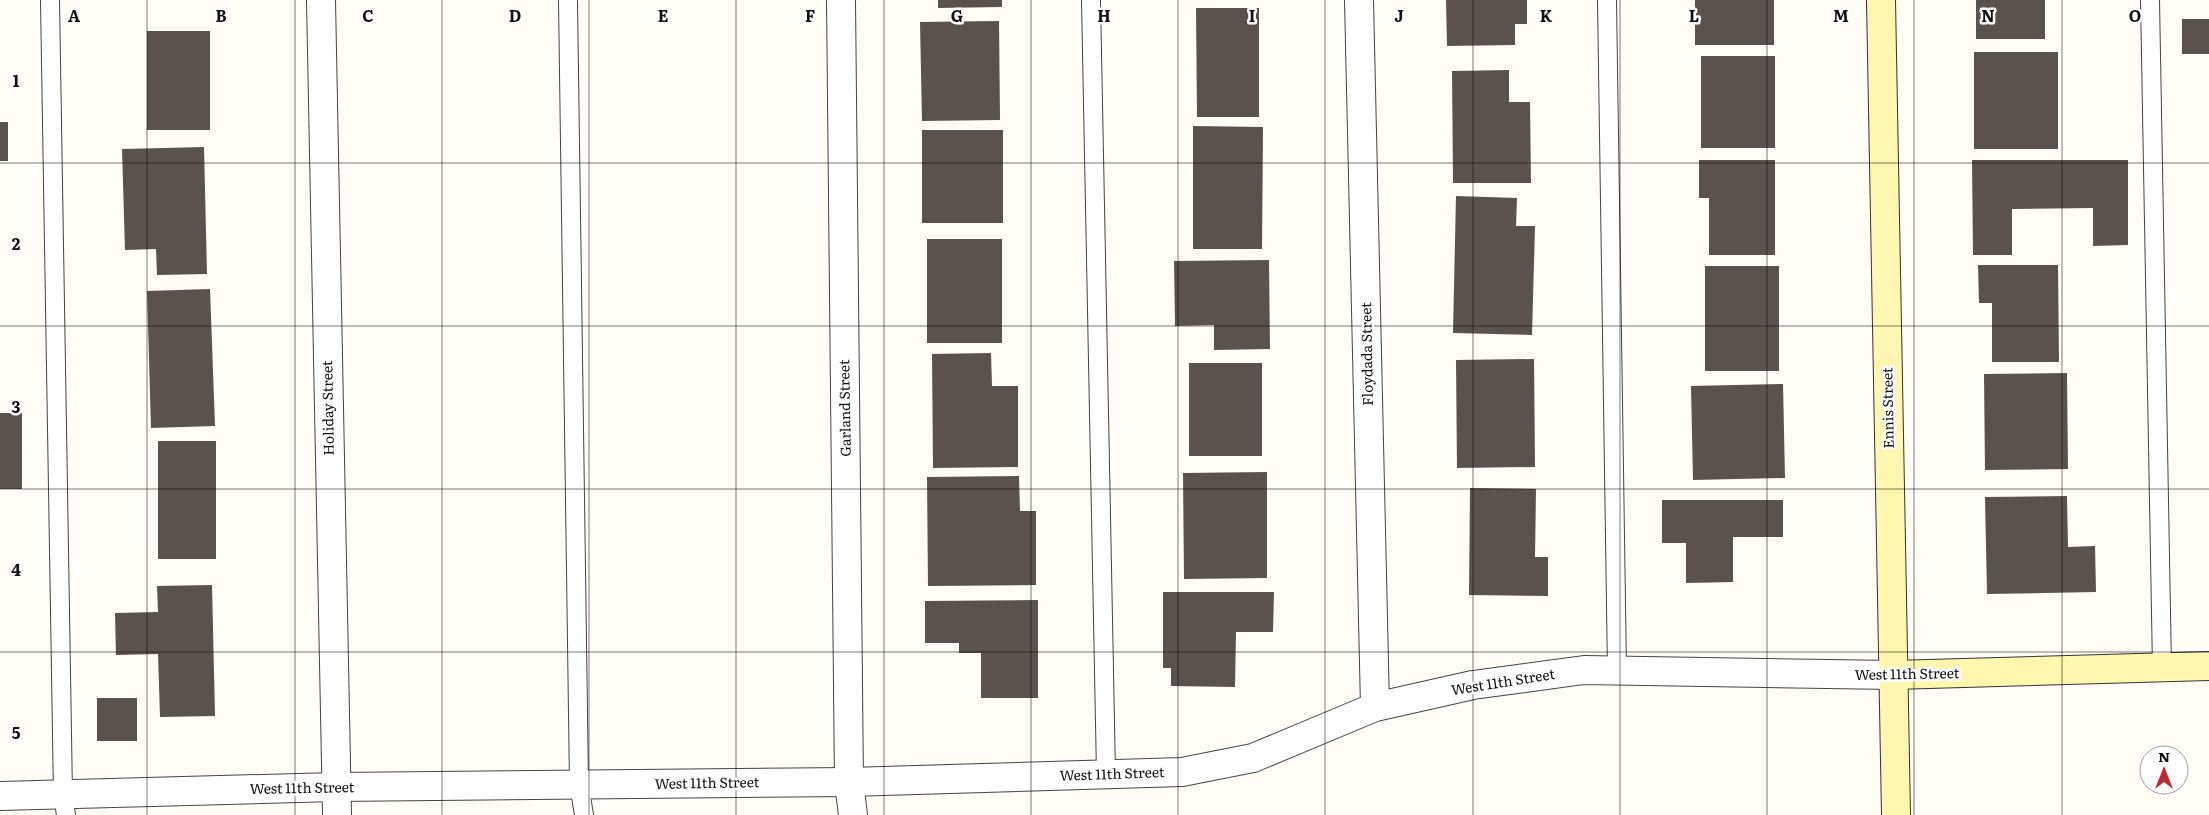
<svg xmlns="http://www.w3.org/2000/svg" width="2209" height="815" font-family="Literata,serif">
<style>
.building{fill:#5a524d}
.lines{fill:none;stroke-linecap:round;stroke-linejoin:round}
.service-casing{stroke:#444;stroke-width:20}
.minor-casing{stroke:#444;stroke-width:30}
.secondary-casing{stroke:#333;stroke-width:30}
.service{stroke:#fff;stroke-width:18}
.minor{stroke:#fff;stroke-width:28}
.secondary{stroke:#fff6b0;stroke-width:28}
.grid{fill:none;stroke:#111;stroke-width:1;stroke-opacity:0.55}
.labels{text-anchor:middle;stroke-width:5;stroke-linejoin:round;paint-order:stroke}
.street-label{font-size:14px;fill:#111;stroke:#fff}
.grid-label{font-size:16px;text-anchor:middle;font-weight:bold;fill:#111;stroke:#fff;stroke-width:5;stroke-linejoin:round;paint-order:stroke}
</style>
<rect width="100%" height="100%" fill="#fffdf5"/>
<g class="building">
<path d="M938,0H1002V7L938,8Z"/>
<path d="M1446,0H1527V24H1515V45L1447,46Z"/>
<rect x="1695" y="0" width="79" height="45"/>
<rect x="1976" y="0" width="69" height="39"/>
<path d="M1196,8H1259V117H1197Z"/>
<rect x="2182" y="19" width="27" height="35"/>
<path d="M999,21L1000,120L922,121L920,22Z"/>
<rect x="147" y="31" width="63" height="99"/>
<rect x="1974" y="52" width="84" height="97"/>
<rect x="1701" y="56" width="74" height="92"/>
<path d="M1509,70V102H1530L1531,183H1453L1452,71Z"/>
<rect x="0" y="122" width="8" height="39"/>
<path d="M1193,126L1263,127L1262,249H1193Z"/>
<rect x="922" y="130" width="81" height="93"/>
<path d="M204,147L207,274L157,275L156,249L125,250L122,149Z"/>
<path d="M1699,160H1775V255H1709V198H1699Z"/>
<path d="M1972,160H2128V245L2093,246V208L2012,209V255H1973Z"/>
<path d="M1456,196L1517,198L1516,226H1535L1532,335L1453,333Z"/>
<rect x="927" y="239" width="75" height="104"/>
<path d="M1269,260L1270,349L1214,350V325L1175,326L1174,261Z"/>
<path d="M1978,265H2058L2059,362H1992V303H1979Z"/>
<rect x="1705" y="266" width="74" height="105"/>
<path d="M210,289L215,426L151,428L147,291Z"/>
<path d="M991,353L992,386H1018V467L933,468L932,354Z"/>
<path d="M1534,359L1535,467L1457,468L1456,360Z"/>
<rect x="1189" y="363" width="73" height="93"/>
<path d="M2067,373L2068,469L1985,470L1984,374Z"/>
<path d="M1783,384L1785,478L1693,480L1691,386Z"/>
<rect x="0" y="413" width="22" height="76"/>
<rect x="158" y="441" width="58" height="118"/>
<path d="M1267,472V578L1184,579L1183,473Z"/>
<path d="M1019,476L1020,511H1036V585L928,586L927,477Z"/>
<path d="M1470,488L1536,489L1535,557H1548V596L1469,595Z"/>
<path d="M2067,496L2068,547L2095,546L2096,592L1987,594L1985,497Z"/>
<path d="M1662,500H1783V537H1733V582L1686,583V543H1662Z"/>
<path d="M212,585L215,716L160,717L158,654L116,655L115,613L158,612L157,586Z"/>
<path d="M1163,592H1274L1273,632H1236L1235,687L1171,686V668H1163Z"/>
<path d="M1038,600V698H981V653H959V643H925V601Z"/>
<rect x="97" y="698" width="40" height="43"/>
</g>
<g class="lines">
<defs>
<g id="service">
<path d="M50,0L63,795L66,815"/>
<path d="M568,0L579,784L584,815"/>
<path d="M1091,0L1106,774"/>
<path d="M1607,0L1617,671"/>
<path d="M2150,0L2162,668"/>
</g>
<g id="minor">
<path d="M321,0L337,815"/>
<path d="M841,0L849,782L853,815"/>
<path d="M1359,0L1375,707"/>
<path d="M0,796L335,787L849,782L1182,772L1253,758L1375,707L1473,685L1584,670L1893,675"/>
</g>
<g id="secondary">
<path d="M1881,0L1896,815"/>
<path d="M1893,675L2209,666"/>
</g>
</defs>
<use href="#service" class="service-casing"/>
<use href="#minor" class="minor-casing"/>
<use href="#secondary" class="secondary-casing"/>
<use href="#service" class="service"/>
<use href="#minor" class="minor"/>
<use href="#secondary" class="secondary"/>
</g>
<path class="grid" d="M147,0V815M295,0V815M442,0V815M589,0V815M736,0V815M884,0V815M1031,0V815M1178,0V815M1325,0V815M1473,0V815M1620,0V815M1767,0V815M1914,0V815M2062,0V815M0,163H2209M0,326H2209M0,489H2209M0,652H2209"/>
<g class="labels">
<g class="street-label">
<text transform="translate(1367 354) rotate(-91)" y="5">Floydada Street</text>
<text transform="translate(328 408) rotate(-91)" y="5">Holiday Street</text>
<text transform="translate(845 408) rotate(-91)" y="5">Garland Street</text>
<text transform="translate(1888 408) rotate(-91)" y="5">Ennis Street</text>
<text transform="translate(1907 674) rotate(-1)" y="5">West 11th Street</text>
<text transform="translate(1503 682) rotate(-9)" y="5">West 11th Street</text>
<text transform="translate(1112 774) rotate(-2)" y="5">West 11th Street</text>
<text transform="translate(707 783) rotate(-1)" y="5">West 11th Street</text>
<text transform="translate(302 788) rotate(-1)" y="5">West 11th Street</text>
</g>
</g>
<g class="grid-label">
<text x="74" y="22">A</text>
<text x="221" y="22">B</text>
<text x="368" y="22">C</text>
<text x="515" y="22">D</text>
<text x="663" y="22">E</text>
<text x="810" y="22">F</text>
<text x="957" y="22">G</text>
<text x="1104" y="22">H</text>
<text x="1252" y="22">I</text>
<text x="1399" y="22">J</text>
<text x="1546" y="22">K</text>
<text x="1694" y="22">L</text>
<text x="1841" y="22">M</text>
<text x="1988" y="22">N</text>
<text x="2135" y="22">O</text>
<text x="16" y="87">1</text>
<text x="16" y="250">2</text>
<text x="16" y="413">3</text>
<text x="16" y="576">4</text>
<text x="16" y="739">5</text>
</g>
<g transform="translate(2164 770)"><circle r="24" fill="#ffffff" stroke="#a0a0a0"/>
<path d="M0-4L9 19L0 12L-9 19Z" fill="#c4262e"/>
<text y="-8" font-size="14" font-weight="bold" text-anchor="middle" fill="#111111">N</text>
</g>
</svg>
